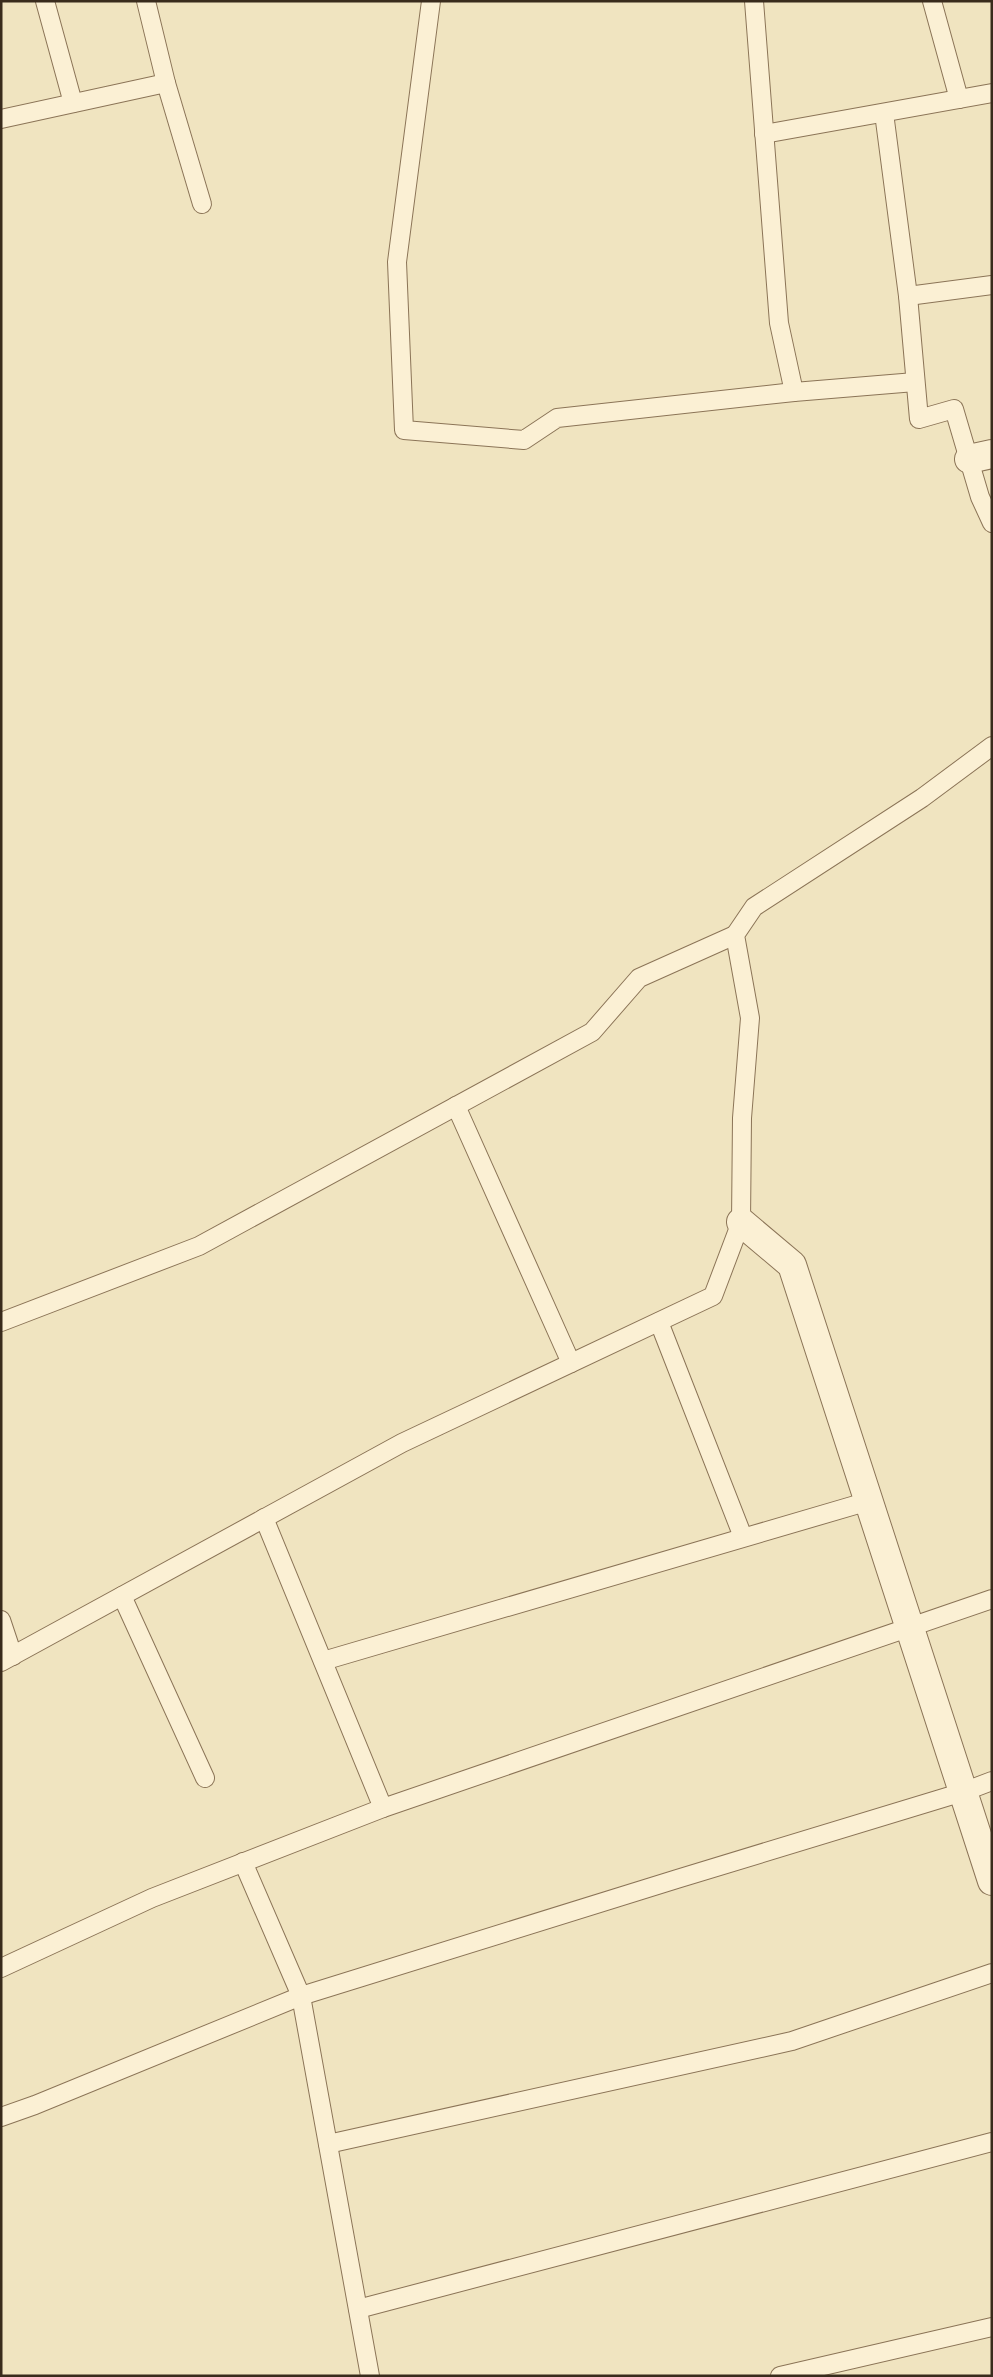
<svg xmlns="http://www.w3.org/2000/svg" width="993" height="2377" font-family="'Zilla Slab',serif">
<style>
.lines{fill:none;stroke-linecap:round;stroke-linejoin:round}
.service-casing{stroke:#8b7457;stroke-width:20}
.minor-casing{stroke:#8b7457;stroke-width:30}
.service{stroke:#fbf0d4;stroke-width:18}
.minor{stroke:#fbf0d4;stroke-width:28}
</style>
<rect width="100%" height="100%" fill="#f0e4c0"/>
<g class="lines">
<defs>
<g id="service">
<path d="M45,1L73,103"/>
<path d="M431,1L397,262L404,430L524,440L557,418L794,392L915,382"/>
<path d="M754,1L779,323L794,392"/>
<path d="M932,1L959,99"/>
<path d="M166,83L202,204"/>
<path d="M884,113L908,296L919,419L954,409L980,497L992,523"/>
<path d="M1,119L166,83L146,1"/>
<path d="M764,134L992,93"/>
<path d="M908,296L992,285"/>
<path d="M456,1106L571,1363"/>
<path d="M1,1322L199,1246L592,1032L639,978L735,935"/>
<path d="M659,1322L743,1537"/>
<path d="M264,1518L383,1808"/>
<path d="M122,1596L205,1778"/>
<path d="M1,1620L13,1656"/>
<path d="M323,1661L869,1501"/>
<path d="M1,1662L402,1443L713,1296L741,1222L742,1118L750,1018L735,935L754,907L922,798L992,746"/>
<path d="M243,1862L301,1996L370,2376"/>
<path d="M1,1968L152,1898L383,1808L992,1599"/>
<path d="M1,2117L35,2105L301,1996L677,1879L963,1792L992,1781"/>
<path d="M328,2144L792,2041L992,1973"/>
<path d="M358,2309L992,2142"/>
<path d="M780,2376L992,2327"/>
</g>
<g id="minor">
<path d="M969,459L992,454"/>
<path d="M741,1222L792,1265L992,1881"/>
</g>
</defs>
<use href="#service" class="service-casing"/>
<use href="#minor" class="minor-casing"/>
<use href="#service" class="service"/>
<use href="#minor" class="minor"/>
</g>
<rect width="993" height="2377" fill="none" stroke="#392b1c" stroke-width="5"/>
</svg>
